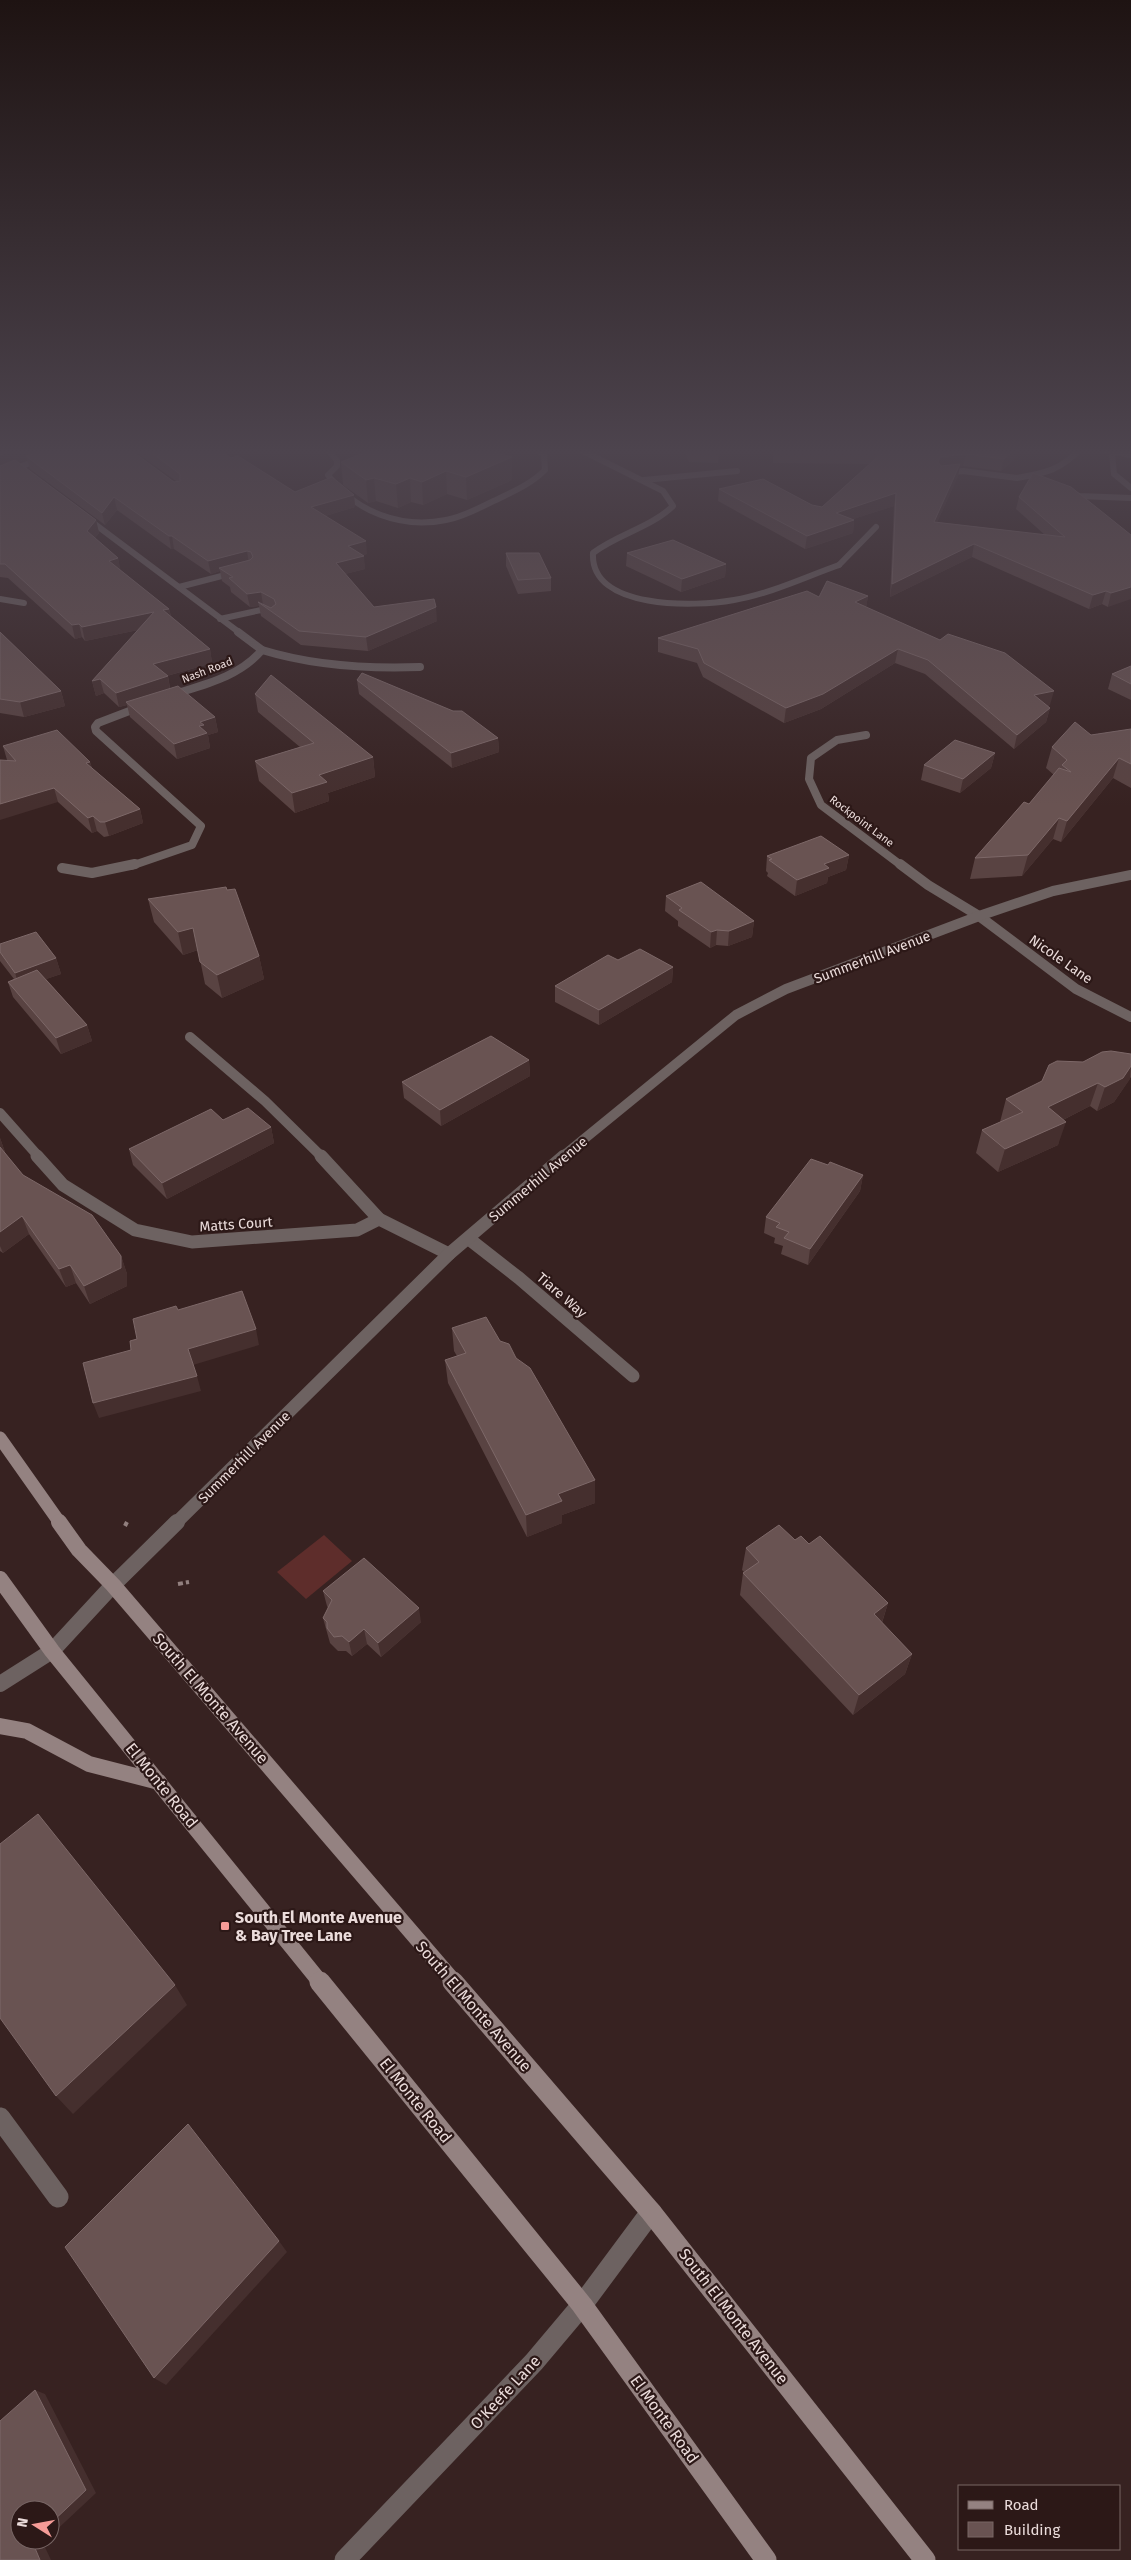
<svg xmlns="http://www.w3.org/2000/svg" width="1131" height="2560" font-family="'Fira Sans',sans-serif">
<style>
.green{fill:#5e2d2b}
.lines{fill:none;stroke-linecap:round;stroke-linejoin:round}
.path{stroke:#92807f;stroke-width:4;stroke-dasharray:5 3;stroke-linecap:butt}
.service-far4{stroke:#6d6261;stroke-width:6}
.service-far3{stroke:#6d6261;stroke-width:10}
.service-far2{stroke:#6d6261;stroke-width:13}
.service-far1{stroke:#6d6261;stroke-width:16}
.service{stroke:#6d6261;stroke-width:21}
.minor-far4{stroke:#6d6261;stroke-width:6}
.minor-far3{stroke:#6d6261;stroke-width:8}
.minor-far2{stroke:#6d6261;stroke-width:10}
.minor-far1{stroke:#6d6261;stroke-width:13}
.minor{stroke:#6d6261;stroke-width:21}
.tertiary-far2{stroke:#6d6261;stroke-width:10}
.tertiary-far1{stroke:#6d6261;stroke-width:13}
.tertiary{stroke:#6d6261;stroke-width:16}
.secondary-far2{stroke:#948281;stroke-width:13}
.secondary-far1{stroke:#948281;stroke-width:16}
.secondary{stroke:#948281;stroke-width:21}
.wall{fill:#594342}
.shaded-wall{fill:#452f2e}
.building{fill:#695352;stroke:#7d6868}
.poi-dot{fill:#f59b97;stroke:#2c1817;stroke-width:2}
.labels{text-anchor:middle;stroke-width:4.5;stroke-linejoin:round;paint-order:stroke}
.far-street-label{font-size:11px;fill:#ebdcdb;stroke:#2c1817}
.street-label{font-size:14px;fill:#ebdcdb;stroke:#2c1817}
.near-street-label{font-size:16px;fill:#ebdcdb;stroke:#2c1817}
.near-poi-label{font-size:16px;font-weight:bold;fill:#ebdcdb;stroke:#2c1817;text-anchor:start}
</style>
<rect width="100%" height="100%" fill="#372221"/>
<path class="green" d="M324,1535L352,1561L306,1599L277,1572Z"/>
<g class="lines">
<g class="path">
<path d="M125,1526L127,1522"/>
<path d="M178,1584L189,1582"/>
</g>
<g class="service-far4">
<path d="M325,448L337,460V466L328,475C355,512 401,529 446,520C464,517 480,507 496,500C514,491 531,484 545,470L544,454L534,448"/>
<path d="M943,473L963,471L1017,478C1046,473 1061,470 1081,448"/>
<path d="M644,480L737,471"/>
<path d="M1067,491L1079,496L1131,498"/>
<path d="M839,565L876,527"/>
<path d="M179,587L237,572"/>
<path d="M220,619L261,610L273,617"/>
</g>
<g class="service-far3">
<path d="M190,1037L265,1101L322,1157"/>
<path d="M0,1113L39,1157"/>
</g>
<g class="service-far2">
<path d="M37,1156L63,1185L135,1230L192,1242L357,1230L379,1219L449,1254"/>
<path d="M321,1156L379,1219"/>
</g>
<path class="service-far1" d="M0,1684L52,1651"/>
<path class="service" d="M0,2118L58,2197"/>
<g class="minor-far4">
<path d="M577,448L663,491L673,506C650,528 618,534 593,553C590,610 696,607 734,600C770,594 805,577 839,565"/>
<path d="M1094,448L1131,455"/>
<path d="M1112,453L1114,474L1131,488"/>
<path d="M0,474L72,448"/>
<path d="M84,516L240,633"/>
<path d="M0,599L24,603"/>
</g>
<g class="minor-far3">
<path d="M262,650C314,666 366,669 420,667"/>
<path d="M168,696C202,685 238,678 262,650L238,632"/>
<path d="M866,735L837,740L811,758L809,779L821,805L902,866"/>
<path d="M131,866L192,845L201,826L96,731L95,727L98,723L145,705"/>
</g>
<g class="minor-far2">
<path d="M900,864L928,885L979,916L1076,989L1131,1017"/>
<path d="M62,868L92,873L135,864"/>
</g>
<path class="minor-far1" d="M469,1239L519,1278L633,1376"/>
<path class="minor" d="M345,2560L534,2362L582,2305L651,2212"/>
<path class="tertiary-far2" d="M562,1157L736,1015L786,989L979,916L1053,891L1131,875"/>
<path class="tertiary-far1" d="M176,1523L449,1254L564,1156"/>
<path class="tertiary" d="M52,1651L113,1585L177,1522"/>
<path class="secondary-far2" d="M0,1438L60,1523"/>
<g class="secondary-far1">
<path d="M59,1522L79,1550L113,1585L455,1983"/>
<path d="M0,1579L52,1651L321,1983"/>
<path d="M0,1726L27,1731L89,1764L159,1782"/>
</g>
<g class="secondary">
<path d="M320,1982L582,2305L766,2560"/>
<path d="M453,1982L651,2212L925,2560"/>
</g>
</g>
<g class="wall">
<path d="M0,448L174,482L176,481L130,448H216L231,458L295,492L354,495L355,507L325,516L367,554L363,555L365,569L345,574L374,607L437,621L368,651L301,645L261,616L259,606L250,607L231,592L230,587L222,581L220,571L211,574L174,549H171L117,510L105,525L30,469L27,459L18,462L96,520L99,533L95,538L118,558L120,570L169,609L171,616L210,649L212,663L167,676H168L170,688L215,717L218,732L208,735L210,748L177,759L130,717L127,705L119,707L104,693L96,696L92,681L138,630L85,641L82,637L75,639L8,578L0,577Z"/>
<path d="M376,448L512,480L467,500L447,494L423,505L411,502L398,508L376,501L368,503L343,485L341,462Z"/>
<path d="M677,448H718L719,451L718,463L689,462L684,452H679Z"/>
<path d="M773,448H1018L1014,460L1001,471L963,466H960L958,476L937,522L1045,535L1016,509L1019,497L1131,535L1108,607L1102,604L1089,609L972,557L890,597L894,506L853,519L854,520L853,533L805,549L718,501L719,489L822,507L870,464L773,463Z"/>
<path d="M506,553L551,578V591L518,594L506,566Z"/>
<path d="M627,553L726,564L725,577L681,592L626,566Z"/>
<path d="M868,596L866,607L1050,705L1047,706L1050,708L1046,722L1014,749L925,674L895,663L821,709L784,723L703,677L697,663L658,652V638L819,597Z"/>
<path d="M0,632L61,691L65,706L24,717L0,713Z"/>
<path d="M1131,666V700L1108,689L1112,674Z"/>
<path d="M357,680L498,738L499,752L452,768L359,694Z"/>
<path d="M255,694L373,757L375,777L328,793L329,801L295,813L259,781L255,761L300,747L258,712Z"/>
<path d="M1131,729V788L1113,778L1061,842L1053,839L1022,876L970,879L975,858L1029,804L1054,775L1046,768L1052,747L1091,735Z"/>
<path d="M3,746L90,762L92,768L140,809L143,823L109,836L104,837L97,831L92,833L58,802L7,760Z"/>
<path d="M995,753L991,768L960,793L921,780L924,765Z"/>
<path d="M849,855L846,870L828,877L827,883L795,896L767,876L768,873L766,871L767,856Z"/>
<path d="M666,896L754,921L752,937L728,946L716,945L710,948L678,926V921L665,911Z"/>
<path d="M148,899L259,956L264,979L222,998L205,984L198,950L183,955L154,922Z"/>
<path d="M0,944L56,958L61,974L46,979L87,1025L92,1041L61,1054L13,997L8,982L14,979L0,961Z"/>
<path d="M618,960L673,967L672,982L599,1025L555,1002V986Z"/>
<path d="M1131,1054V1077L1114,1102L1097,1111L1090,1106L1063,1120L1058,1145L998,1172L976,1153L982,1130L1000,1122L1006,1099L1083,1062Z"/>
<path d="M529,1060L530,1076L441,1126L404,1098L402,1082Z"/>
<path d="M223,1120L271,1127L274,1143L167,1199L133,1165L129,1149Z"/>
<path d="M0,1138L6,1155L23,1175L121,1256L127,1274V1286L90,1304L76,1283L66,1287L29,1234L3,1253L0,1251Z"/>
<path d="M828,1165L863,1175L860,1191L808,1265L781,1254L783,1246L774,1243L775,1238L764,1233L766,1217Z"/>
<path d="M452,1328L500,1341L516,1358L595,1480V1503L562,1515V1523L527,1537L448,1383L445,1360L457,1356L454,1351Z"/>
<path d="M795,1540L809,1544L888,1603L882,1623L912,1654L905,1674L853,1715L740,1595L743,1573L744,1572L742,1570L746,1548Z"/>
<path d="M323,1591L421,1622L381,1657L367,1644L352,1656L346,1651H338L330,1643L323,1618L328,1608L327,1606Z"/>
</g>
<g class="shaded-wall">
<path d="M21,448H58L26,456L27,459L0,469V455Z"/>
<path d="M1016,448H1018L1014,460L1001,471L1004,459Z"/>
<path d="M966,454L963,466H960L958,476L932,534L938,462L940,457Z"/>
<path d="M512,457V480L467,500L466,477Z"/>
<path d="M446,471L447,494L423,505L422,482Z"/>
<path d="M374,478L376,501L368,503L366,480Z"/>
<path d="M410,478L411,502L398,508L396,484Z"/>
<path d="M896,493L894,506L835,525L836,513Z"/>
<path d="M354,495L355,507L312,520L311,507Z"/>
<path d="M114,497L117,510L105,525L102,513Z"/>
<path d="M96,520L99,533L90,544L87,531Z"/>
<path d="M854,520L853,533L805,549L807,536Z"/>
<path d="M169,536H172L174,549H171Z"/>
<path d="M366,541L367,554L350,559L348,546Z"/>
<path d="M974,544L972,557L890,597L892,584Z"/>
<path d="M247,551L249,564L219,568L220,571L211,574L208,561Z"/>
<path d="M364,556L365,569L337,576L336,563Z"/>
<path d="M118,558L121,572L109,561Z"/>
<path d="M726,564L725,577L681,592L682,579Z"/>
<path d="M1131,587V599L1108,607L1111,593Z"/>
<path d="M1106,591L1102,604L1089,609L1093,595Z"/>
<path d="M261,592L263,605L258,602L259,606L250,607L247,594Z"/>
<path d="M868,596L866,609L855,602Z"/>
<path d="M436,607L437,621L368,651L366,637Z"/>
<path d="M169,609L172,622L163,610Z"/>
<path d="M154,612L157,626L85,641L82,627Z"/>
<path d="M79,624L82,637L75,639L72,625Z"/>
<path d="M210,649L212,663L156,679L153,664Z"/>
<path d="M898,649L895,663L821,709L784,723L786,708Z"/>
<path d="M168,676L170,691L126,702L127,705L119,707L116,693Z"/>
<path d="M100,679L104,693L96,696L92,681Z"/>
<path d="M61,691L65,706L24,717L20,702Z"/>
<path d="M1054,691L1050,705L1030,709L1034,695Z"/>
<path d="M1050,708L1046,722L1014,749L1017,735Z"/>
<path d="M215,717L218,732L208,735L210,748L177,759L174,744L200,722Z"/>
<path d="M498,738L499,752L452,768L451,753Z"/>
<path d="M995,753L991,768L960,793L963,779Z"/>
<path d="M373,757L375,777L328,793L329,801L295,813L292,793L319,775Z"/>
<path d="M1119,758L1113,778L1061,842L1067,821Z"/>
<path d="M90,762L94,776L86,763Z"/>
<path d="M54,788L58,802L0,820V804Z"/>
<path d="M140,809L143,823L109,836L105,822Z"/>
<path d="M93,816L97,831L92,833L88,818Z"/>
<path d="M1059,818L1053,839L1022,876L1028,855Z"/>
<path d="M849,855L846,870L828,877L827,883L795,896L797,880L824,864Z"/>
<path d="M754,921L752,937L728,946L729,931Z"/>
<path d="M193,928L198,950L183,955L178,932Z"/>
<path d="M717,930L716,945L710,948L711,932Z"/>
<path d="M259,956L264,979L222,998L217,975Z"/>
<path d="M56,958L61,974L20,988L15,973Z"/>
<path d="M673,967L672,982L599,1025V1010Z"/>
<path d="M87,1025L92,1041L61,1054L56,1038Z"/>
<path d="M529,1060L530,1076L441,1126L440,1110Z"/>
<path d="M1131,1066L1130,1079L1114,1102L1097,1111L1105,1087Z"/>
<path d="M1098,1083L1090,1106L1041,1131L1048,1107Z"/>
<path d="M1066,1122L1058,1145L998,1172L1005,1149Z"/>
<path d="M271,1127L274,1143L167,1199L162,1183Z"/>
<path d="M0,1138L6,1155L0,1157Z"/>
<path d="M863,1175L860,1191L808,1265L810,1249Z"/>
<path d="M22,1216L29,1234L3,1253L0,1246V1232Z"/>
<path d="M121,1256L127,1274V1286L90,1304L84,1286Z"/>
<path d="M70,1265L76,1283L66,1287L59,1269Z"/>
<path d="M256,1329L259,1345L193,1365L188,1349Z"/>
<path d="M197,1376L201,1391L99,1418L93,1403Z"/>
<path d="M595,1480V1503L562,1515V1523L527,1537L526,1515L558,1494Z"/>
<path d="M888,1603L881,1625L874,1614Z"/>
<path d="M419,1608L421,1622L381,1657L378,1643Z"/>
<path d="M364,1629L367,1644L352,1656L349,1642Z"/>
<path d="M912,1654L905,1674L853,1715L859,1695Z"/>
<path d="M175,1985L187,2005L73,2114L56,2096Z"/>
<path d="M279,2241L287,2252L166,2385L154,2378Z"/>
<path d="M35,2390L45,2394L96,2493L50,2536V2524Z"/>
<path d="M33,2540H46L43,2543L51,2560H40L32,2541Z"/>
</g>
<g class="building">
<path d="M0,448H21L0,455Z"/>
<path d="M50,448H128L174,482L180,481V474L145,448H216L231,458L238,456L295,492L332,477L354,495L311,507L366,541L348,546L364,556L336,563L374,607L434,599L436,607L366,637L299,631L258,602L271,608L276,604L274,599L261,592L247,594L229,578L233,577L219,568L250,560L253,557L251,552L247,551L208,561L172,536H169L114,497L102,513L26,456Z"/>
<path d="M376,448H479L512,457L466,477L446,471L422,482L410,478L396,484L374,478L366,480L341,462Z"/>
<path d="M688,448H718L719,451H690Z"/>
<path d="M774,448H1016L1004,459L966,454L940,457L938,462L941,466L960,464L934,522L1065,537L1019,497L1033,473L1071,487L1131,535V587L1111,593L1106,591L1093,595L974,544L892,584L896,493L836,513L854,520L807,536L719,489L763,479L812,505L822,507L883,452L774,451Z"/>
<path d="M15,460L96,520L87,531L118,558L109,561L169,609L163,610L210,649L153,664L168,676L116,693L100,679L92,681L154,612L82,627L79,624L72,625L5,564H0V466Z"/>
<path d="M673,540L726,564L682,579L627,553Z"/>
<path d="M506,553H539L551,578L518,580Z"/>
<path d="M827,581L868,596L855,602L940,640L948,634L1005,653L1054,691L1034,695L1050,708L1017,735L928,660L898,649L823,694L786,708L704,663L698,649L658,638L807,591L819,597Z"/>
<path d="M0,632L61,691L20,702L0,699Z"/>
<path d="M1131,666V684L1112,674Z"/>
<path d="M362,673L453,711H462L498,738L451,753L357,680Z"/>
<path d="M271,675L373,757L319,775L327,782L292,793L255,761L314,743L255,694Z"/>
<path d="M178,686L215,717L200,722L204,725L199,726L207,733L174,744L126,702Z"/>
<path d="M1075,722L1091,735L1131,729V764L1119,758L1067,821L1059,818L1028,855L975,858L1024,802L1029,804L1059,768L1071,772L1062,765L1067,760L1052,747Z"/>
<path d="M57,730L90,762L86,763L140,809L105,822H100L93,816L88,818L54,788L0,804V760L16,761L3,746Z"/>
<path d="M955,740L995,753L963,779L924,765Z"/>
<path d="M821,836L849,855L824,864L829,868L797,880L769,860L772,859L767,856Z"/>
<path d="M701,882L754,921L729,931L717,930L711,932L679,910L682,908L666,896Z"/>
<path d="M226,887L227,890L235,889L259,956L217,975L200,962L193,928L178,932L148,899Z"/>
<path d="M36,932L56,958L15,973L0,952V944Z"/>
<path d="M640,949L673,967L599,1010L555,986L608,955L618,960Z"/>
<path d="M37,970L87,1025L56,1038L8,982Z"/>
<path d="M491,1036L529,1060L440,1110L402,1082Z"/>
<path d="M1111,1051L1131,1054V1066L1123,1078L1105,1087L1098,1083L1048,1107L1066,1122L1005,1149L982,1130L1023,1112L1006,1099L1042,1081L1049,1065L1057,1061L1083,1062L1102,1052Z"/>
<path d="M248,1108L271,1127L162,1183L129,1149L211,1109L223,1120Z"/>
<path d="M0,1147L23,1175L92,1215L121,1256V1268L84,1286L70,1265L59,1269L22,1216L0,1232Z"/>
<path d="M811,1159L828,1165L830,1162L863,1175L810,1249L784,1238L789,1232L776,1227L780,1223L766,1217Z"/>
<path d="M242,1291L256,1329L188,1349L197,1376L93,1403L83,1363L131,1350L130,1341L137,1339L133,1319L176,1306L178,1310Z"/>
<path d="M486,1317L500,1341L509,1344L516,1358L530,1368L595,1480L558,1494L562,1501L526,1515L445,1360L466,1353L452,1328Z"/>
<path d="M779,1525L795,1540L801,1536L809,1544L820,1536L888,1603L874,1614L912,1654L859,1695L743,1573L759,1562L746,1548Z"/>
<path d="M364,1558L419,1608L378,1643L364,1629L349,1642L342,1636L334,1637L327,1628V1622L323,1618L332,1600L323,1591Z"/>
<path d="M38,1814L175,1985L56,2096L0,2018V1844Z"/>
<path d="M188,2124L279,2241L154,2378L65,2247Z"/>
<path d="M35,2390L86,2490L50,2524V2510H20V2540H33L32,2541L40,2560H0V2421Z"/>
</g>
<linearGradient id="sky" x2="0" y2="1"><stop stop-color="#1e1312"/><stop offset="0.56" stop-color="#4d444e"/><stop offset="1" stop-color="#4d444e" stop-opacity="0"/></linearGradient>
<rect width="1131" height="806" fill="url(#sky)"/>
<rect class="poi-dot" x="220" y="1921" width="10" height="10" rx="2.5"/>
<g class="labels">
<g class="far-street-label">
<text transform="translate(207 670) rotate(-21)" y="4">Nash Road</text>
<text transform="translate(862 821) rotate(37)" y="4">Rockpoint Lane</text>
</g>
<g class="street-label">
<text transform="translate(872 957) rotate(-21)" y="5">Summerhill Avenue</text>
<text transform="translate(1061 959) rotate(35)" y="5">Nicole Lane</text>
<text transform="translate(538 1179) rotate(-40)" y="5">Summerhill Avenue</text>
<text transform="translate(236 1224) rotate(-4)" y="5">Matts Court</text>
<text transform="translate(562 1295) rotate(41)" y="5">Tiare Way</text>
<text transform="translate(244 1457) rotate(-45)" y="5">Summerhill Avenue</text>
</g>
<g class="near-street-label">
<text transform="translate(211 1698) rotate(49)" y="6">South El Monte Avenue</text>
<text transform="translate(162 1785) rotate(51)" y="6">El Monte Road</text>
<text transform="translate(474 2006) rotate(49)" y="6">South El Monte Avenue</text>
<text transform="translate(416 2100) rotate(51)" y="6">El Monte Road</text>
<text transform="translate(734 2316) rotate(52)" y="6">South El Monte Avenue</text>
<text transform="translate(505 2392) rotate(-47)" y="6">O'Keefe Lane</text>
<text transform="translate(665 2419) rotate(54)" y="6">El Monte Road</text>
</g>
<g class="near-poi-label">
<text x="235" y="1923">South El Monte Avenue<tspan x="235" dy="18">&amp; Bay Tree Lane</tspan></text>
</g>
</g>
<rect x="958" y="2485" width="162" height="65" fill="#2c1817" stroke="#786665"/>
<rect x="968" y="2501" width="25" height="8" fill="#948281" stroke="#786665"/>
<text x="1004" y="2510" font-size="15" fill="#ebdcdb">Road</text>
<rect x="968" y="2522" width="25" height="15" fill="#695352" stroke="#786665"/>
<text x="1004" y="2535" font-size="15" fill="#ebdcdb">Building</text>
<g transform="translate(35 2525) rotate(281)"><circle r="24" fill="#2c1817" stroke="#786665"/>
<path d="M0-4L9 19L0 12L-9 19Z" fill="#f59b97"/>
<text y="-8" font-size="14" font-weight="bold" text-anchor="middle" fill="#ebdcdb">N</text>
</g>
</svg>
